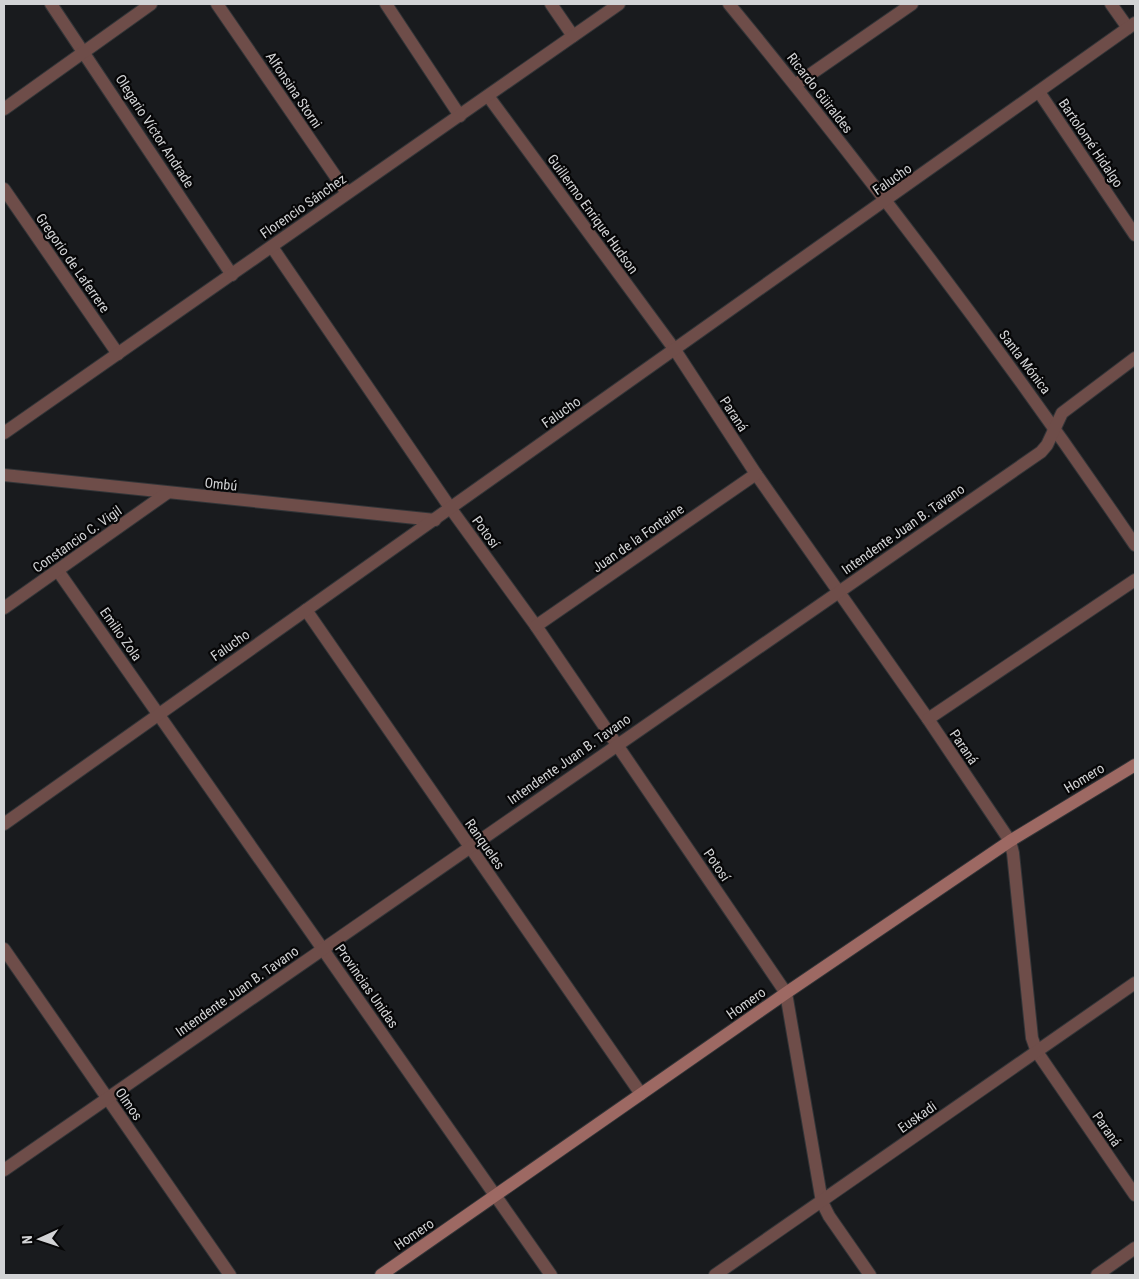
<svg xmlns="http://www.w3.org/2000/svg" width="1139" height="1279" font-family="'Roboto Condensed',sans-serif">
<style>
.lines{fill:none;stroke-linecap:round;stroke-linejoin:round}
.street-casing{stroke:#333538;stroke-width:14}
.secondary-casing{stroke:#333538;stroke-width:14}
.street{stroke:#6e4d49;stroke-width:12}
.secondary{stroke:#9d6963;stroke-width:12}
.labels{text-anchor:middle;stroke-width:4.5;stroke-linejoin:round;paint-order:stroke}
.street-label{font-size:14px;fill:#d2d3d5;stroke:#060607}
</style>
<rect width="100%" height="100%" fill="#191b1e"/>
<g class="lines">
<defs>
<g id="street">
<path d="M51,4L232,275"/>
<path d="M217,4L347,193"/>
<path d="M386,4L460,116"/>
<path d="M551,4L573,36"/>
<path d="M729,4C872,178 1008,358 1135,545"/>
<path d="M1111,4L1128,28"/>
<path d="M795,85L912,4"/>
<path d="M1039,92L1135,235"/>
<path d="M488,96L675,350L756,474L928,719L1010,841L1013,853L1032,1038L1037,1052L1135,1195"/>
<path d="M4,109L151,4"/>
<path d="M4,189L118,354"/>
<path d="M272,247L451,509L536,626L786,993L822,1202L829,1216L870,1275"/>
<path d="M4,433L619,4"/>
<path d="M4,475L435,520"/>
<path d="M58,571L551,1275"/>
<path d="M4,608L167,493"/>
<path d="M306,610L641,1094"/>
<path d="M536,626L756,474"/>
<path d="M928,719L1135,580"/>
<path d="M4,824L1135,23"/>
<path d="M4,949L230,1275"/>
<path d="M4,1170L1041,452L1047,445L1062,413L1135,358"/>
<path d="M715,1275L1135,983"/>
<path d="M1097,1275L1135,1248"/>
</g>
<path id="secondary" d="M381,1275L786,993L1010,841L1135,765"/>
</defs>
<use href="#street" class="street-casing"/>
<use href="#secondary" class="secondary-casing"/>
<use href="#street" class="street"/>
<use href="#secondary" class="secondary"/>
</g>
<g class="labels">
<g class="street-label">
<text transform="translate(294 90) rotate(56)" y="5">Alfonsina Storni</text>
<text transform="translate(820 93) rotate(52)" y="5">Ricardo Güiraldes</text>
<text transform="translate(155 131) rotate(57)" y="5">Olegario Víctor Andrade</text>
<text transform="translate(1091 143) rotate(56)" y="5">Bartolomé Hidalgo</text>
<text transform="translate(892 179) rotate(-35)" y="5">Falucho</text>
<text transform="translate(303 206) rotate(-35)" y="5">Florencio Sánchez</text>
<text transform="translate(593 214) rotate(54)" y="5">Guillermo Enrique Hudson</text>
<text transform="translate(73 263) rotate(55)" y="5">Gregorio de Laferrere</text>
<text transform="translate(1025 362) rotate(53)" y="5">Santa Mónica</text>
<text transform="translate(561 412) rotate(-35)" y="5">Falucho</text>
<text transform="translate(734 414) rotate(57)" y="5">Paraná</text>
<text transform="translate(221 484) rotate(6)" y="5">Ombú</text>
<text transform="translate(903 529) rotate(-35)" y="5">Intendente Juan B. Tavano</text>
<text transform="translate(486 532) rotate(54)" y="5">Potosí</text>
<text transform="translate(638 538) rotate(-35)" y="5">Juan de la Fontaine</text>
<text transform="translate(77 539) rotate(-35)" y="5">Constancio C. Vigil</text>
<text transform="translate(121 634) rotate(55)" y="5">Emilio Zola</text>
<text transform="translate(230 645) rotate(-35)" y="5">Falucho</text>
<text transform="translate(964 747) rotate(56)" y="5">Paraná</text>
<text transform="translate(569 759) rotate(-35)" y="5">Intendente Juan B. Tavano</text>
<text transform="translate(1084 778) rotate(-31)" y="5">Homero</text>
<text transform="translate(485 844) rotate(55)" y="5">Ranqueles</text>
<text transform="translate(717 865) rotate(56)" y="5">Potosí</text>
<text transform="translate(367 986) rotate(55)" y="5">Provincias Unidas</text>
<text transform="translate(237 991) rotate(-35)" y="5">Intendente Juan B. Tavano</text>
<text transform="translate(746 1003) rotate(-35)" y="5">Homero</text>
<text transform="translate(129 1104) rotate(55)" y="5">Olmos</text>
<text transform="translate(917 1117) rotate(-35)" y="5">Euskadi</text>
<text transform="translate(1107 1129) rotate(55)" y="5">Paraná</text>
<text transform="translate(414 1234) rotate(-34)" y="5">Homero</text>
</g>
</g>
<rect width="1139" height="1279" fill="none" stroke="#d2d3d5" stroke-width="10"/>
<g transform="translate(40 1239) rotate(267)" stroke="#060607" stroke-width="4" paint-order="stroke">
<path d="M0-4L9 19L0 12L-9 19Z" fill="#d2d3d5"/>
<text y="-8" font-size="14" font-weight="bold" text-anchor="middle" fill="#d2d3d5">N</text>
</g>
</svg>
